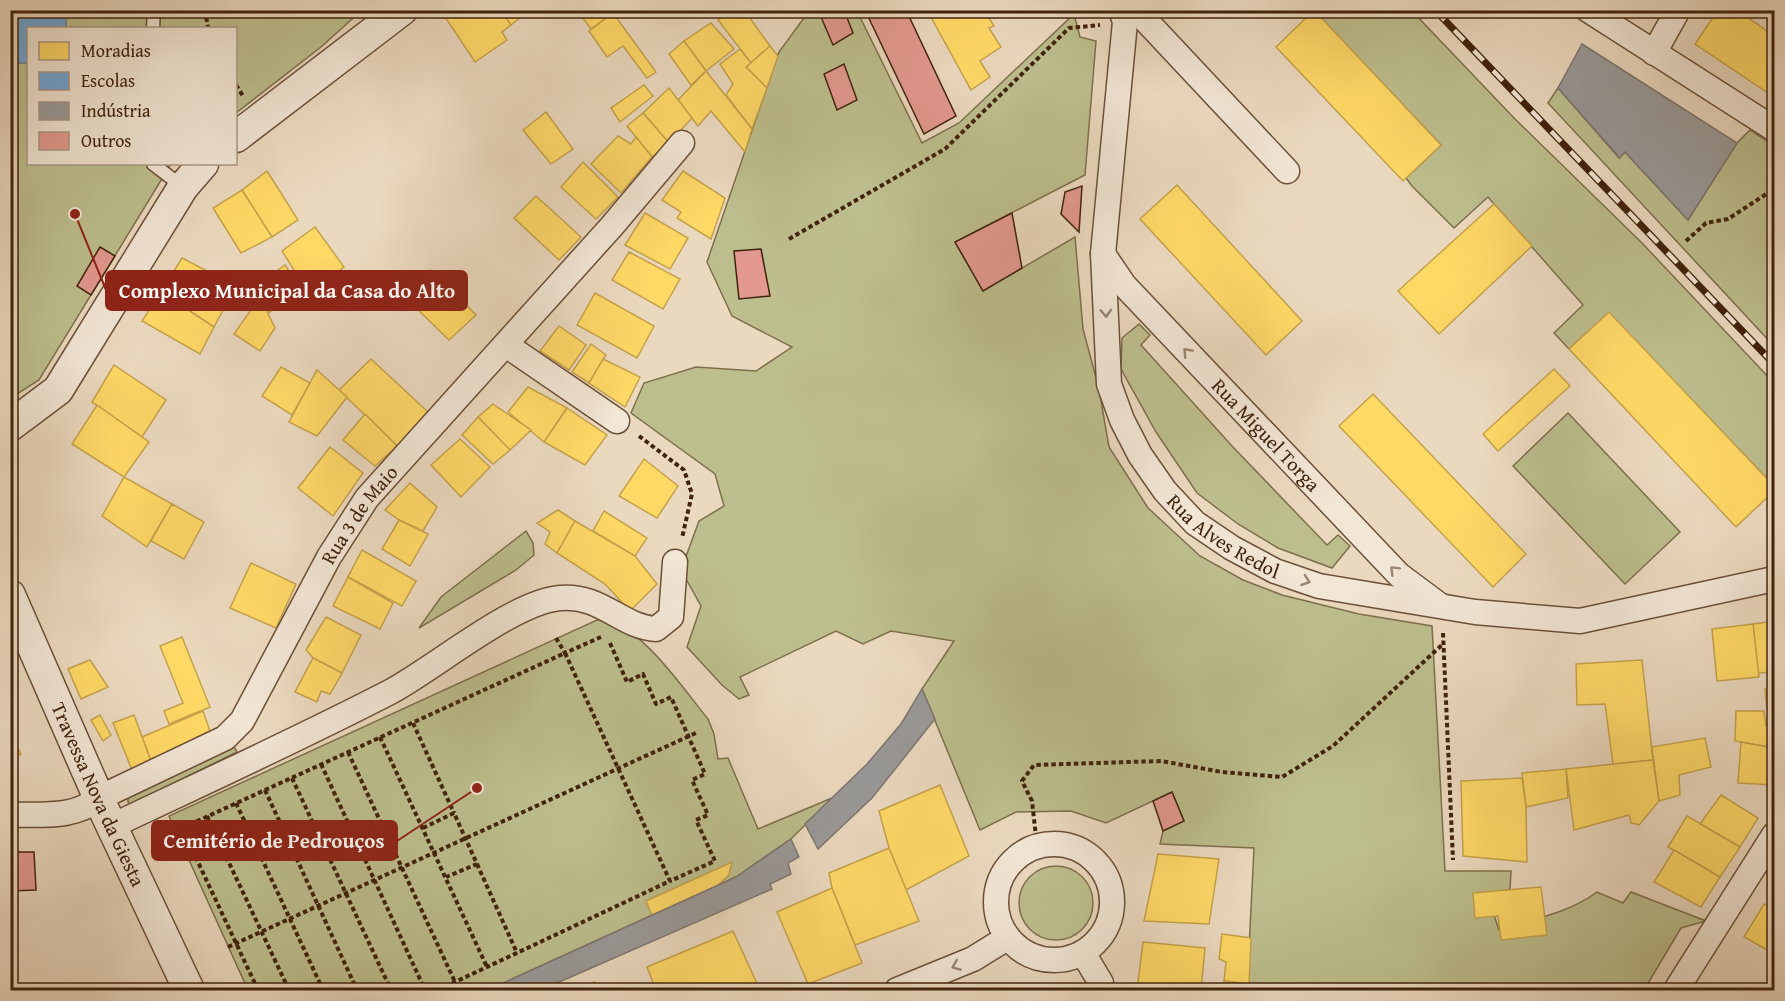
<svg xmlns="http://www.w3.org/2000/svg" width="1785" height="1001" font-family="'Gentium Book Plus',serif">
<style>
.green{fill:#bdbe8e;stroke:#7e704d;stroke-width:1.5}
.homes{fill:#ffd966;stroke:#c6a24b;stroke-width:1.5}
.schools{fill:#6fa8dc;stroke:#61809e;stroke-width:1.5}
.industry{fill:#999;stroke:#7e766f;stroke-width:1.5}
.building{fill:#e49990;stroke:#40230c;stroke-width:1.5}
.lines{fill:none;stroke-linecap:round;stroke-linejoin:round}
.service-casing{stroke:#6b5039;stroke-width:15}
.minor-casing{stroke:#6b5039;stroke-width:27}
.tertiary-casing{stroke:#6b5039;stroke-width:33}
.path{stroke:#40230c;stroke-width:4;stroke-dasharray:4.5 3;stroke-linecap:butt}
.service{stroke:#f2e6d5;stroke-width:12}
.minor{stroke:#f2e6d5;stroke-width:24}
.tertiary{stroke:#f2e6d5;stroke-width:30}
.rail-casing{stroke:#40230c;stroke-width:7}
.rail{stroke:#f2e6d5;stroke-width:4.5;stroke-dasharray:14;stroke-linecap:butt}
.oneway{stroke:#998470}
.labels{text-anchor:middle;stroke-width:6;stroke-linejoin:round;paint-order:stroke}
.street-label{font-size:20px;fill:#40230c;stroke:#f2e6d5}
.leader{fill:none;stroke:#8f2418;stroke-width:2}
.callout-dot{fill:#8f2418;stroke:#f2e6d5;stroke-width:2}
.callout{fill:#8f2418;stroke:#8f2418;stroke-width:2}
.callout-label{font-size:21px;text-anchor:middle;font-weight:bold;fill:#fff}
</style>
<rect width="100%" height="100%" fill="#ebd9bf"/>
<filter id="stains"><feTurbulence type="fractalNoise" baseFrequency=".00333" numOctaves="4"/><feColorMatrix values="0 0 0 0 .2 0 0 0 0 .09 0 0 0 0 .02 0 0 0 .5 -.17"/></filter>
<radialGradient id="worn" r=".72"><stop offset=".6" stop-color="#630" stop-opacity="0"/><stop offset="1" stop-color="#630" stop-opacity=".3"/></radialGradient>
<g class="green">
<path d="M11,11H361L321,47L236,113V28H28V164H171L39,380L11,398Z"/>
<path d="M809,11H857L922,143L959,123L1074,14L1080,37L1096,41L1085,175L955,242L983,291L1075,237L1083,329L1099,389L1109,447L1148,508L1200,556L1243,580L1282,595L1359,614L1432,626L1445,871H1511L1510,889L1492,896L1493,912L1499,930C1533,919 1567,914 1597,892L1623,903L1631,892L1706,921L1681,928L1644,990H1247L1254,848L1160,844L1163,831L1184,821L1172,792L1106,823L1071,811L1016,812L980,830L922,689L954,641L891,631L863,644L836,631L740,677L749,695L739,699L722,685L687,647L701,606L681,570L699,521L724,506L715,474L631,413L644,383L696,367L756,371L792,347L732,316L707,262L779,52Z"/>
<path d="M1314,11H1412L1515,119L1642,243L1774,383V486L1609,313L1569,349L1554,333L1583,305L1488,197L1454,228L1412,186L1406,178L1441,145Z"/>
<path d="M1558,88L1619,158L1625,152L1688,220L1737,143L1750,130L1774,146V346L1548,103Z"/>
<path d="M1139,324L1150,335L1141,345L1232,446L1327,545L1338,535L1350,546L1332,568L1278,548L1238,524L1197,493L1156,432L1121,369L1122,338Z"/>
<path d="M1568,413L1680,532L1625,584L1513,466Z"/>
<path d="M526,531L533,543L534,555L516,570L419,628L441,597Z"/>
<path d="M597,620C639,620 682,688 708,719L714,734L718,759L728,758L758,829L832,798L791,839L736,877L488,990H248L169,816Z"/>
<path d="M234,747L237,752L131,804L128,802V798Z"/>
<circle cx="1056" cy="903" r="37"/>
</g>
<g class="homes">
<path d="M448,10H501L511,25L502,32L507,40L475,62L443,14Z"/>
<path d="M501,10H530L511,25Z"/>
<path d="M577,10H611L613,13L591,29Z"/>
<path d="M731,10H744L770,46L751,63L718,20Z"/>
<path d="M927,10H984L994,26L989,28L1001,47L980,61L990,77L971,90Z"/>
<path d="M1314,10L1441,145L1403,181L1276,47Z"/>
<path d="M1718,10H1737L1774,36V90L1771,95L1695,44Z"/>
<path d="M613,13L656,72L647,78L623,46L607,57L589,31Z"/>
<path d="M711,23L734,49L706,71L684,41Z"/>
<path d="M684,41L706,71L691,85L669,54Z"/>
<path d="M770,46L778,56L767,88L746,67Z"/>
<path d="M740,49L751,63L746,67L767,88L752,129L726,95L733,84L720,64Z"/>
<path d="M706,71L752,129L745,152L711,111L698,126L678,100Z"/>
<path d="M644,85L653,96L620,122L611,108Z"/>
<path d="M669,88L692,118L669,143L643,113Z"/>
<path d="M546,112L573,149L551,164L523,130Z"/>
<path d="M643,113L669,143L652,157L627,126Z"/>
<path d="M618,136L631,144L636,137L652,157L621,193L591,164Z"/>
<path d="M583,162L618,197L596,219L561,187Z"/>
<path d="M267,171L298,220L272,237L242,190Z"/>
<path d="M683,171L725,198L711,239L677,218L681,212L662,200Z"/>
<path d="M1177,185L1302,321L1266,355L1140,219Z"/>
<path d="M242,190L272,237L241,253L213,208Z"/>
<path d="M536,196L581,237L559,260L514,218Z"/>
<path d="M1494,204L1532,246L1439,334L1398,291Z"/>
<path d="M645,213L688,238L670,269L625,245Z"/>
<path d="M315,227L344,267L309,294L282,251Z"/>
<path d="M629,252L680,279L663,309L612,280Z"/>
<path d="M182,258L236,286L214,327L161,292Z"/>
<path d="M285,265L303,292L268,313L254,287Z"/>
<path d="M431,270L476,315L449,340L405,297Z"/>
<path d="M161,292L214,327L200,354L142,321Z"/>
<path d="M595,293L654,326L637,358L577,325Z"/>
<path d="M260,297L275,328L260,351L234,334Z"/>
<path d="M1609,312L1774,486V491L1736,527L1569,349Z"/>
<path d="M559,326L586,345L569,370L540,351Z"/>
<path d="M591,344L606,355L589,383L572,372Z"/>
<path d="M371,359L428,412L397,446L339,390Z"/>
<path d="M603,359L640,377L625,407L589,383Z"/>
<path d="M114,365L166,400L142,437L92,402Z"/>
<path d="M281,367L310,383L292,415L262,396Z"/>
<path d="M1554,369L1570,386L1498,451L1483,434Z"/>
<path d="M317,370L347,397L317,436L289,422Z"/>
<path d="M528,387L567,408L544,442L508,412Z"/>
<path d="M1373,394L1526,554L1493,587L1339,426Z"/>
<path d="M493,404L531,430L510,450L478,417Z"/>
<path d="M97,405L149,442L124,477L72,444Z"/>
<path d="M567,408L607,435L585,465L544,442Z"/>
<path d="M365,414L397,446L375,466L343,440Z"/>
<path d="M478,417L510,450L493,464L462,435Z"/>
<path d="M460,439L490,467L461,497L431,465Z"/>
<path d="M330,447L363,473L333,516L298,488Z"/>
<path d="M644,459L678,486L657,518L619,496Z"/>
<path d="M124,477L172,504L147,547L102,516Z"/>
<path d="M410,483L437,507L423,531L399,520L385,510Z"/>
<path d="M172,504L204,522L184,559L151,541Z"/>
<path d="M558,510L575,521L557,553L545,544L550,532L537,523Z"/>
<path d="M604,511L647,538L635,556L593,531Z"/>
<path d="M399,520L428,534L410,566L382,549Z"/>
<path d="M575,521L635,556L657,584L630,611L605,584L557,553Z"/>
<path d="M362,550L416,581L402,606L348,577Z"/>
<path d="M251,563L296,584L276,628L230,608Z"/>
<path d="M348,577L393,603L380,629L333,606Z"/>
<path d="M326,617L361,635L342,673L313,658L306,650Z"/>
<path d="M1774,621V672L1758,673L1753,624Z"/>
<path d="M1753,624L1759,677L1717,681L1712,629Z"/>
<path d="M182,637L210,707L169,724L164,711L183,703L160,646Z"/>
<path d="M313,658L342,673L330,694L321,691L317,702L295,692Z"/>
<path d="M90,660L108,687L81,699L68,669Z"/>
<path d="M1642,660L1653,760L1613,764L1605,704L1577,705L1576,664Z"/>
<path d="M1774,688V710L1767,711L1765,689Z"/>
<path d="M203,711L211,734L151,761L142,737Z"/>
<path d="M1736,711H1764L1766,726L1774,727V748L1735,741Z"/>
<path d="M100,715L111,735L103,741L91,720Z"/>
<path d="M134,715L151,761L132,770L113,723Z"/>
<path d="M10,735L21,754L10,760Z"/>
<path d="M1705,738L1711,767L1679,775L1680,795L1659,801L1652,747Z"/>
<path d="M1741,742L1774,748V785L1738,783Z"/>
<path d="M1653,760L1659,801L1639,825L1631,823L1629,815L1574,830L1566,769Z"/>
<path d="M1566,769L1568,798L1526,807L1522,773Z"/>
<path d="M1522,778L1526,807L1527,862L1463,856L1461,781Z"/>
<path d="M940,785L969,856L906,890L889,848L879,811Z"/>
<path d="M1721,795L1758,818L1740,847L1700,824Z"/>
<path d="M1687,816L1740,847L1720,877L1668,847Z"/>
<path d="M889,848L919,921L855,945L832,888L829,873Z"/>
<path d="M1674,850L1720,877L1701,907L1654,882Z"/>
<path d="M1158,854L1219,859L1209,924L1144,921Z"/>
<path d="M732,862L729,875L717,886L652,915L646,901Z"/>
<path d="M1541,887L1547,935L1501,940L1498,916L1475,918L1473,893Z"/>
<path d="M832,888L862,963L808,984L777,912Z"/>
<path d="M1764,904L1774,910V954L1744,937Z"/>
<path d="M733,931L760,990H656L647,967Z"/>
<path d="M1222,934L1251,938L1249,984L1224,981L1226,962L1219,959Z"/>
<path d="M1143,942L1205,948L1201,990H1137Z"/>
<path d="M1224,981L1249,984L1247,990H1224Z"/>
<path d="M595,982L599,990H576Z"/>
</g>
<path class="schools" d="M10,10H66V28H28V63H10Z"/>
<g class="industry">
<path d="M1582,44L1737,143L1688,220L1625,152L1620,158L1558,88Z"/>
<path d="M922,689L935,719L872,798L818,849L805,824L867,764L901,724Z"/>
<path d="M791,839L799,857L788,863L791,874L770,884L772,889L541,990H488L736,877Z"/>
</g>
<g class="building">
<path d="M818,10H844L853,33L833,45Z"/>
<path d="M865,10H906L956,116L924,134Z"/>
<path d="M844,64L857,100L837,110L824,74Z"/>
<path d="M1082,186L1079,232L1061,214L1065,192Z"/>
<path d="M1012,213L1022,268L983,291L955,242Z"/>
<path d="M100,247L115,256L91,295L77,286Z"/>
<path d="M761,249L770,296L739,299L734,251Z"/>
<path d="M1172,792L1184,821L1163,831L1153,801Z"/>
<path d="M10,852H34L36,890L10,891Z"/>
</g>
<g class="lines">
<defs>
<g id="service">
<path d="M153,28L154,10"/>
<path d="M153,164L183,187"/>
</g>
<g id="minor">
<path id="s1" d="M1121,10L1125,22L1103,254L1109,384L1122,420L1140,455L1165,491L1195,523L1232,548L1275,571L1319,586L1475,612L1580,621L1774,579"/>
<path d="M1136,10L1287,171"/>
<path d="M1588,10L1774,129"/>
<path d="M1654,53L1678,10"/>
<path id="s2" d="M1103,254L1124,285L1399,575L1438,604"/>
<path d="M506,345L617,421"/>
<path id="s3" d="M10,815C42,814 74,819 99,798L225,738L242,721L329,557L367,498L612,226L682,143"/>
<path d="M112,826C205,782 299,739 390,692C435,668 513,602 560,598C601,594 621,627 656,629L671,617L675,562"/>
<circle cx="1054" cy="902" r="58"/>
<path d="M1083,953L1101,983L1100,990"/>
<path d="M897,990L973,959L1007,938"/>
<path d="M1676,990L1774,835"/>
</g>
<g id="tertiary">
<path d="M236,137L402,10"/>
<path d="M10,426L58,390L183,187L203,164"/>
<path id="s4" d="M10,595L104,810L189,990"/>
</g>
</defs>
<use href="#service" class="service-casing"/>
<use href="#minor" class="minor-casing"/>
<use href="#tertiary" class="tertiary-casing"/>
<g class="path">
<path d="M205,10L208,28"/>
<path d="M236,85L243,96"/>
<path d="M789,239L945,149L1069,28L1100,25"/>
<path d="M1686,241L1706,223L1728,219L1774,189"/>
<path d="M639,436L684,470L692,494L682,538"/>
<path d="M1443,633L1453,860"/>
<path d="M556,638L565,653L601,637"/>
<path d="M610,643L627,682L643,674L656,704L671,697L705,774L692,780L708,815L696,820L715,861L670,881"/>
<path d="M413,723L454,813"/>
<path d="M380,737L487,967"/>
<path d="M348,752L455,982"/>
<path d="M321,764L425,990"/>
<path d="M292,778L391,990"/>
<path d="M265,790L357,990"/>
<path d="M236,803L323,990"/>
<path d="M207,816L289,990"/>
<path d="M423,828L454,813L477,864L446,877"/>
<path d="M1037,846L1032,801L1022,781L1034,765L1161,761L1222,772L1282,777L1333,746L1444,643"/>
<path d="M477,864L517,953"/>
<path d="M228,947L698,732"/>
<path d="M258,990L182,828L565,653L670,881L438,990"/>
</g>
<use href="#service" class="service"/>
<use href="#minor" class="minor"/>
<use href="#tertiary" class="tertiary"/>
<defs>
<path id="rail" d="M1435,10L1774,364"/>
</defs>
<use href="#rail" class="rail-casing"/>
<use href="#rail" class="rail"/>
</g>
<defs><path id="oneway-chevron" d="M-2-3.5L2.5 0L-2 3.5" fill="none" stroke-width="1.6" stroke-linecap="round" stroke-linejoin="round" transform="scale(1.5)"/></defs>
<g class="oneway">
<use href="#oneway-chevron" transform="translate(1106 313) rotate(87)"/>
<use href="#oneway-chevron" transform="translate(1187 352) rotate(-133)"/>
<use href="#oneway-chevron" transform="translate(1394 570) rotate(-135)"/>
<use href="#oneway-chevron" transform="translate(1306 581) rotate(19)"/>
<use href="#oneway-chevron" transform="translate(956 966) rotate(158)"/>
</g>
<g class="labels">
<g class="street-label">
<text dy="7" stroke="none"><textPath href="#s2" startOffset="244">Rua Miguel Torga</textPath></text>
<text dy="7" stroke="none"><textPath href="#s3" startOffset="494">Rua 3 de Maio</textPath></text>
<text dy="7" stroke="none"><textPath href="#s1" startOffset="572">Rua Alves Redol</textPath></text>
<text dy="7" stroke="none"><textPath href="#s4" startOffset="218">Travessa Nova da Giesta</textPath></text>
</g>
</g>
<path class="leader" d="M75 214L106 290M477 788L397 841"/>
<g class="callout-dot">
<circle cx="75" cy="214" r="6"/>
<circle cx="477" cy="788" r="6"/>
</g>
<g class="callout">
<rect x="106" y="271" width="361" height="39" rx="6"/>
<rect x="152" y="821" width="245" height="39" rx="6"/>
</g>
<g class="callout-label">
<text x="287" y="298">Complexo Municipal da Casa do Alto</text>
<text x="274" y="848">Cemitério de Pedrouços</text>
</g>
<rect width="1785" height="1001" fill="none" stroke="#ebd9bf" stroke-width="36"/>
<rect x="12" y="12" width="1761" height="977" fill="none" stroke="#40230c" stroke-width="3"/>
<rect x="18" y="18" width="1749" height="965" fill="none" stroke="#40230c" stroke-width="1.5"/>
<rect x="27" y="27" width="210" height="138" fill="#f2e6d5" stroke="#ab9885" stroke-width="1.5"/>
<rect x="39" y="42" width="30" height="18" fill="#ffd966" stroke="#ab9885" stroke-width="1.5"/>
<text x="81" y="57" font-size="18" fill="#40230c">Moradias</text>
<rect x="39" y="72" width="30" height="18" fill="#6fa8dc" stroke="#ab9885" stroke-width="1.5"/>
<text x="81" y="87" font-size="18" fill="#40230c">Escolas</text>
<rect x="39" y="102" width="30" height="18" fill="#999999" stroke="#ab9885" stroke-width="1.5"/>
<text x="81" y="117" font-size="18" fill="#40230c">Indústria</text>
<rect x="39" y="132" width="30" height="18" fill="#e49990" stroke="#ab9885" stroke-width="1.5"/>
<text x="81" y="147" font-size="18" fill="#40230c">Outros</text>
<rect width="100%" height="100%" filter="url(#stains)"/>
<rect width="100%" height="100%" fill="url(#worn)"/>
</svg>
